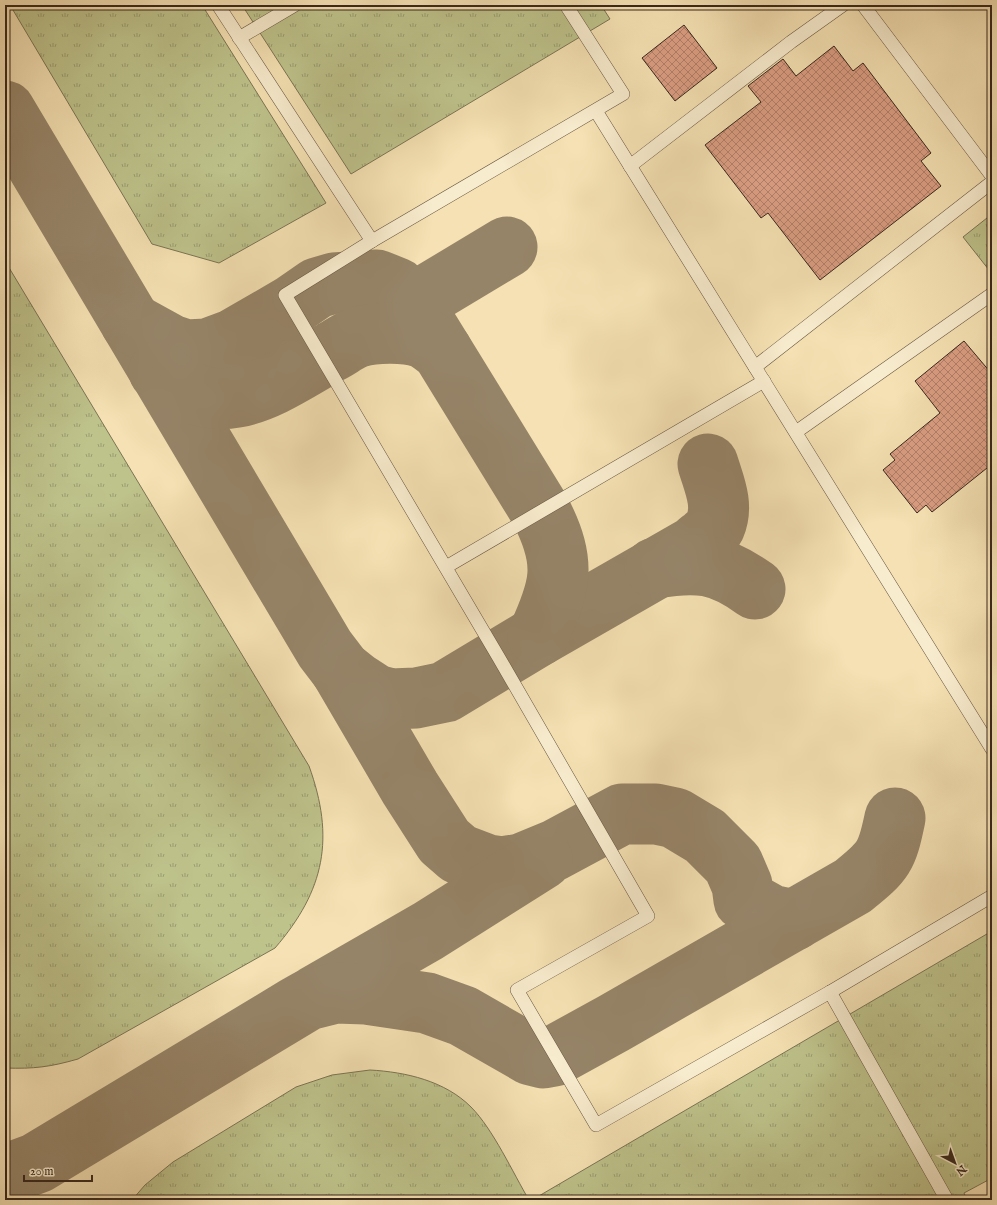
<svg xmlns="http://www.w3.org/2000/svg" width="997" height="1205" font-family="'IM FELL English',serif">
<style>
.grass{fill:url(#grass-tufts);stroke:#7b7454}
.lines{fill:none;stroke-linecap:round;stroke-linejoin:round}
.taxiway{stroke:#968468;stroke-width:61}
.building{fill:url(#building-cross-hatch);stroke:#38271d}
.lane-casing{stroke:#675642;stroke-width:14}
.lane{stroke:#f8ecce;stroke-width:13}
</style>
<defs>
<pattern id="grass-tufts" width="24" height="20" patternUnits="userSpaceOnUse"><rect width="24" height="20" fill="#bec28b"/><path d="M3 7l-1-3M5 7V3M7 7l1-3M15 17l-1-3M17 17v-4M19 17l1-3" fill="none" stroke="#9b9e71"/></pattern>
<pattern id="building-cross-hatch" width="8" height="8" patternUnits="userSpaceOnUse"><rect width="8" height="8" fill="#da9d82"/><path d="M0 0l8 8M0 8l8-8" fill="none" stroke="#b2806a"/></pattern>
</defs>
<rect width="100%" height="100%" fill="#f5e1b3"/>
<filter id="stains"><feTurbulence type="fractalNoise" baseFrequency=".005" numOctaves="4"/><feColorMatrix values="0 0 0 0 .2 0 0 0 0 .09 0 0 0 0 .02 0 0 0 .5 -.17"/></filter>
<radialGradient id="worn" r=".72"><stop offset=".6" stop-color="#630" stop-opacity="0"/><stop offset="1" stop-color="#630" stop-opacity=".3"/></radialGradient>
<g class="grass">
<path d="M10,5H202L326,203L219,263L152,244Z"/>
<path d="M242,5H601L610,19L351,174Z"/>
<path d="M992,214V268L989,270L963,237Z"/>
<path d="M5,261L309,766C335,838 325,890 275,948L78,1059C50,1067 34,1069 5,1068Z"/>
<path d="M992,931V1178L964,1193L967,1200H532Z"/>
<path d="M370,1070C406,1072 445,1081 471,1107C493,1129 513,1173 529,1200H132L145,1185L173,1162L296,1087L332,1075Z"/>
</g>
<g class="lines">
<g class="taxiway">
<path d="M5,111L325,649L341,670L356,682L376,695L391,699L416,698L445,692L538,636L695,546C701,540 711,534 715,526C724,505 714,484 708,464"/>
<path d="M131,323L171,345L186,350L207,349L234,339L291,306L317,288L334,283L377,280L397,288L413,304L442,351"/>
<path d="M377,325L507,247"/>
<path d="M159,371C219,427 271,386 329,353C338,349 346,342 356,338C371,332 409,331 425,339C431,342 436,347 442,351L541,512C567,563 561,586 538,636"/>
<path d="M655,568C698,561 719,563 755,589"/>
<path d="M341,670L410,788L444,841L459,854L488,865L502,867L521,864L555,850L622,814H656L675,818L705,836L733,864L742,885L744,900L771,915L794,920L786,919"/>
<path d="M315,996L428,931L542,859"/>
<path d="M5,1175L37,1163L296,1007L308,1000L336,993L366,994L427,1003L463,1016L531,1055L543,1058L554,1056L614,1023L853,886C884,861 887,857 895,818"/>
</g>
</g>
<g class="building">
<path d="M684,25L717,68L675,101L642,58Z"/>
<path d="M834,46L853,71L863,63L931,153L921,161L941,186L820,280L768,213L761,218L705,145L761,102L748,86L783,59L796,76Z"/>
<path d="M964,341L991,373L992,372V475L987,468L932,512L926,505L917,513L883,470L895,460L890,454L940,413L915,381Z"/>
</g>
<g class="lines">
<defs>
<g id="lane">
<path d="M218,5L372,241"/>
<path d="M566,5L623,94L372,241L285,295L499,658L648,916L517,990L596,1125L830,992L947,1200"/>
<path d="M863,5L992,176"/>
<path d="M239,38L295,5"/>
<path d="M596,111L992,749"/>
<path d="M630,166L791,42L843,5"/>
<path d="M755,367L992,182"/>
<path d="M796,432L992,294"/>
<path d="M446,567L764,381"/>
<path d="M830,992L992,896"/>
</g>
</defs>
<use href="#lane" class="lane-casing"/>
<use href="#lane" class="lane"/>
</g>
<rect width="997" height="1205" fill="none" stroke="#f5e1b3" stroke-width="20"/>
<rect x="6" y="6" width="985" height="1193" fill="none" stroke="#38271d" stroke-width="2"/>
<rect x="10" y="10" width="977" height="1185" fill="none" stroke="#38271d"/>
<g transform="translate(955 1163) rotate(139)" stroke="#f8ecce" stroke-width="3" paint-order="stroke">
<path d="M0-3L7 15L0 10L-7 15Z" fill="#38271d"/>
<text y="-6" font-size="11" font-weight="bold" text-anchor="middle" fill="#38271d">N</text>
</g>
<path d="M24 1175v6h68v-6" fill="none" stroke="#38271d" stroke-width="2"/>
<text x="30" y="1175" font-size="12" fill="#38271d" stroke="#f8ecce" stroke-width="3" paint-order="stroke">20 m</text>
<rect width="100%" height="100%" filter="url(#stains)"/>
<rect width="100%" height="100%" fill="url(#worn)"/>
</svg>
